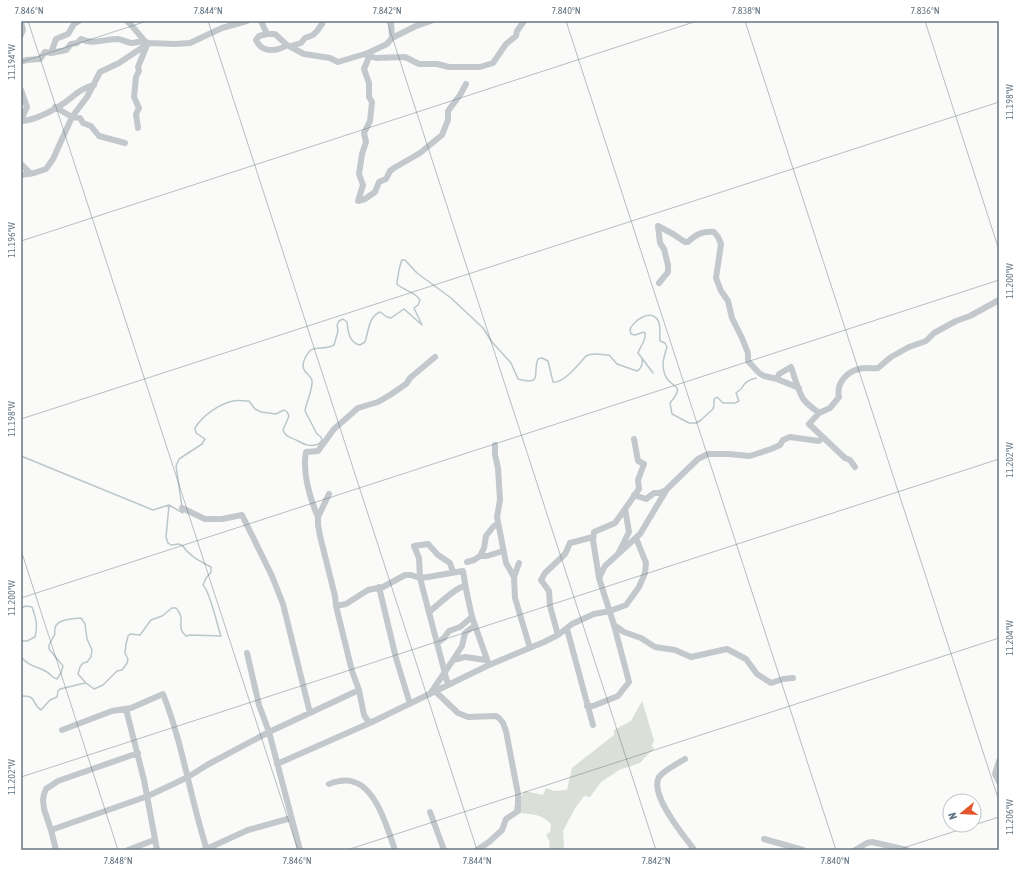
<svg xmlns="http://www.w3.org/2000/svg" width="1020" height="871" font-family="'Asap Condensed',sans-serif">
<rect width="100%" height="100%" fill="#fafaf8"/>
<path fill="#dadfd7" d="M642 701 654 740 652 745 654 750 649 753 640 763 619 770 601 782 590 797 584 796 574 810 563 831 564 850H550L549 847 550 842 546 835 550 832 551 824C541 813 529 814 514 813V807L525 791 543 795 546 788 554 791 567 790 572 768 614 735V730L631 721Z"/>
<g fill="none" stroke-linecap="round" stroke-linejoin="round">
<path stroke="#bbc7cb" stroke-width="1.5" d="M21 456 153 510 169 505
M182 507 176 466 179 459 202 444 205 439 196 433 195 428C202 416 219 404 233 401 238 400 244 401 249 401L255 409 261 412 276 414 284 410 287 412 289 416 283 430C286 438 291 437 298 441 305 445 310 447 319 444L322 440 321 437 317 434 305 411C306 403 313 389 312 381 312 374 298 373 305 358 307 355 308 352 311 350 317 346 325 350 334 345L338 331 337 325 339 321 343 319 347 322C348 331 349 343 360 345L365 342C369 331 368 317 380 312L387 317 391 318 404 309 422 325 414 308 418 305 420 300C416 292 404 291 397 284 397 280 400 263 402 260H405L417 273 451 298 483 328 492 342 511 363 518 379C544 386 532 373 538 359L542 358 548 361 553 382C563 384 579 364 586 356 594 352 601 355 609 355L617 364 637 371C642 368 643 364 642 358L653 373 638 353C640 346 647 340 645 333L644 332 635 335 631 334 630 330C632 322 649 309 657 319 662 325 659 334 660 341L665 343 667 347C664 356 661 366 665 375 671 390 687 382 670 403L672 414 689 423H696L701 420 713 409 714 405V399L717 397 723 403H735L739 401 736 393 741 389C745 382 748 380 756 378
M21 608 26 606 32 607C36 618 38 626 35 637L27 641H21
M21 657C31 668 35 665 47 672 51 674 52 678 57 679L61 673 63 666 49 649V645L55 634C52 619 70 619 81 618L85 624 87 639 92 650 91 657 87 662 83 663 80 667 78 674 86 683 94 689 103 685 117 671 122 670 127 663 128 659 125 653 126 644 128 636 130 634 140 635 151 620 162 616 172 608H176C187 620 175 627 186 636L191 635 221 636C217 625 210 591 203 585L206 578 211 572V567C202 562 189 556 183 546L179 544 171 545 168 543 166 537 169 505 183 513 182 511
M21 696C38 695 31 704 41 710L50 700 57 697 58 691 60 689 85 683"/>
<path stroke="#c3c8cc" stroke-width="6" d="M127 21C134 27 138 34 144 40
M261 21 267 34
M391 21 392 38
M21 22 23 30 21 35
M287 45C276 52 262 53 256 40L259 36 267 34H275L287 45 304 54 330 58 338 62 368 53 387 44 392 38 416 26 431 21
M291 46 301 43 305 38 313 35 317 31 322 24
M51 53 56 39 68 34 74 24 79 21
M368 53 369 57 364 69 369 83V97L372 102 370 121 364 133 366 142 362 154 359 174 363 185 358 201 365 199 375 192 379 182 386 179 390 171 394 168 420 153 442 135 448 120V111L460 95 466 84
M366 55 376 58 405 57 419 64H437L449 67H480L493 63 506 44 516 36 517 31 524 21
M21 62 26 60 40 59 45 52 51 53 66 50 71 44 77 43 81 39C92 45 105 39 118 39 123 40 127 42 131 43 139 43 141 39 149 43
M21 90 27 107 21 120
M55 107 72 117 80 118 83 123 91 126 99 136 125 143
M21 121C36 120 54 110 67 101 76 94 82 88 94 85
M138 128 136 114 139 108 134 97 136 77 139 71 138 67 147 45
M21 164 31 174H29
M21 175 34 173 46 169 53 159 72 117 87 97 100 72 119 63 149 43 174 44 190 43 222 28 247 21
M659 283 668 272V265L664 249 660 243 658 226 673 234 685 242H688C696 234 703 231 714 232L718 237 721 244 716 278 721 291 728 301 732 318 742 338 748 353V361L759 373 764 376 777 379
M799 388 777 379 779 374 791 367C794 375 799 394 804 400 808 405 814 409 819 413L830 408 839 397C836 384 846 372 859 369 865 367 872 369 878 368L891 357 909 347 926 341 934 333 956 321 970 316 999 300
M819 413 809 424 845 458 850 460 855 467
M495 445V455L498 468 500 500 497 517 506 563 514 577
M329 494 318 517V525L320 536 335 596 336 606 352 671 359 690 364 715 368 721 372 722
M634 495 646 499 654 493H660L666 490
M182 508 205 519H222L242 515 272 576 283 604 310 713
M318 517C310 499 302 472 306 452L318 451 334 429 358 408 378 402 390 395 406 384 410 378 435 357
M619 552 629 532 625 509 639 489 638 480 644 464 638 461 634 439
M480 556 484 548 486 536 493 527 498 523
M467 562 474 560 480 556H487L503 551
M519 563 514 577 515 598 530 648
M599 578 605 566 640 534 667 489 698 459 708 454H728L750 456 771 449 780 445 783 440 790 437 819 441 823 437
M379 587 396 658 410 704
M336 606 346 604 368 590 383 587 405 575H411L420 578 428 577 463 571 466 589 472 617 489 665
M429 612C437 606 456 587 465 586
M614 625 624 632 641 638 655 647 675 650 691 657 727 649 746 659 757 674 771 683 783 679 793 678
M567 629 593 725
M558 635 550 606 549 591 541 580 545 573 565 554 570 543 593 537
M437 643 444 638 449 631 460 627 472 617
M247 653 259 705 269 732 300 850
M453 660 462 646 465 633 475 625
M448 685 420 578 419 558 414 546 428 544 438 555 450 563 453 572
M436 692 458 713 468 717 496 716 499 718 503 723 506 731 518 794V811L506 819 502 830 489 842 477 850
M430 694 453 660 465 657 486 660
M587 706H593L618 696 629 682 614 625 599 578 593 540 594 532 615 523 625 509
M126 709 144 780 157 850
M62 730 112 711 131 708 163 694C183 744 190 798 207 850
M685 759C677 764 664 770 659 777 649 794 683 835 693 848L691 850
M999 761 995 774 999 782
M277 764 372 722 489 665 544 642 558 635 572 624 585 618 594 614 610 611 626 605 639 587 645 573 646 563 636 538
M329 784C337 781 346 779 354 782 377 789 388 830 395 850
M430 812 444 850
M51 830 148 796 188 777 207 765 269 732 359 690
M764 839 803 850
M56 850 51 830 44 809 43 800 44 794 46 789 58 781 138 753
M128 850 154 840
M204 850 248 830 291 818
M855 850 867 843 872 842 907 850"/>
</g>
<path fill="none" stroke="#657683" stroke-width="1" stroke-opacity="0.45" d="M28 21 298 850M208 21 477 850M387 21 656 850M566 21 836 850M745 21 999 801M925 21 999 250M21 62 147 21M21 241 697 21M21 419 999 102M21 550 118 850M21 598 999 280M21 777 999 459M974 825 999 817M347 850 999 638M897 850 974 825"/>
<rect width="1020" height="871" fill="none" stroke="#ffffff" stroke-width="44"/>
<g transform="translate(962 813) rotate(252)"><circle r="19" fill="#ffffff" stroke="#c1c8cd"/>
<path d="M0-3L7 15L0 10L-7 15Z" fill="#e4572e"/>
<text y="-6" font-size="11" font-weight="bold" text-anchor="middle" fill="#657683">N</text>
</g>
<rect x="22" y="22" width="976" height="827" fill="none" stroke="#657683" stroke-width="1.5"/>
<g font-size="10" text-anchor="middle" fill="#657683">
<text x="29" y="14">7.846°N</text>
<text x="208" y="14">7.844°N</text>
<text x="387" y="14">7.842°N</text>
<text x="566" y="14">7.840°N</text>
<text x="746" y="14">7.838°N</text>
<text x="925" y="14">7.836°N</text>
<text transform="translate(11 62) rotate(-90)" y="4">11.194°W</text>
<text transform="translate(1009 102) rotate(-90)" y="4">11.198°W</text>
<text transform="translate(11 240) rotate(-90)" y="4">11.196°W</text>
<text transform="translate(1009 281) rotate(-90)" y="4">11.200°W</text>
<text transform="translate(11 419) rotate(-90)" y="4">11.198°W</text>
<text transform="translate(1009 460) rotate(-90)" y="4">11.202°W</text>
<text transform="translate(11 598) rotate(-90)" y="4">11.200°W</text>
<text transform="translate(1009 638) rotate(-90)" y="4">11.204°W</text>
<text transform="translate(11 777) rotate(-90)" y="4">11.202°W</text>
<text transform="translate(1009 817) rotate(-90)" y="4">11.206°W</text>
<text x="118" y="864">7.848°N</text>
<text x="297" y="864">7.846°N</text>
<text x="477" y="864">7.844°N</text>
<text x="656" y="864">7.842°N</text>
<text x="835" y="864">7.840°N</text>
</g>
</svg>
